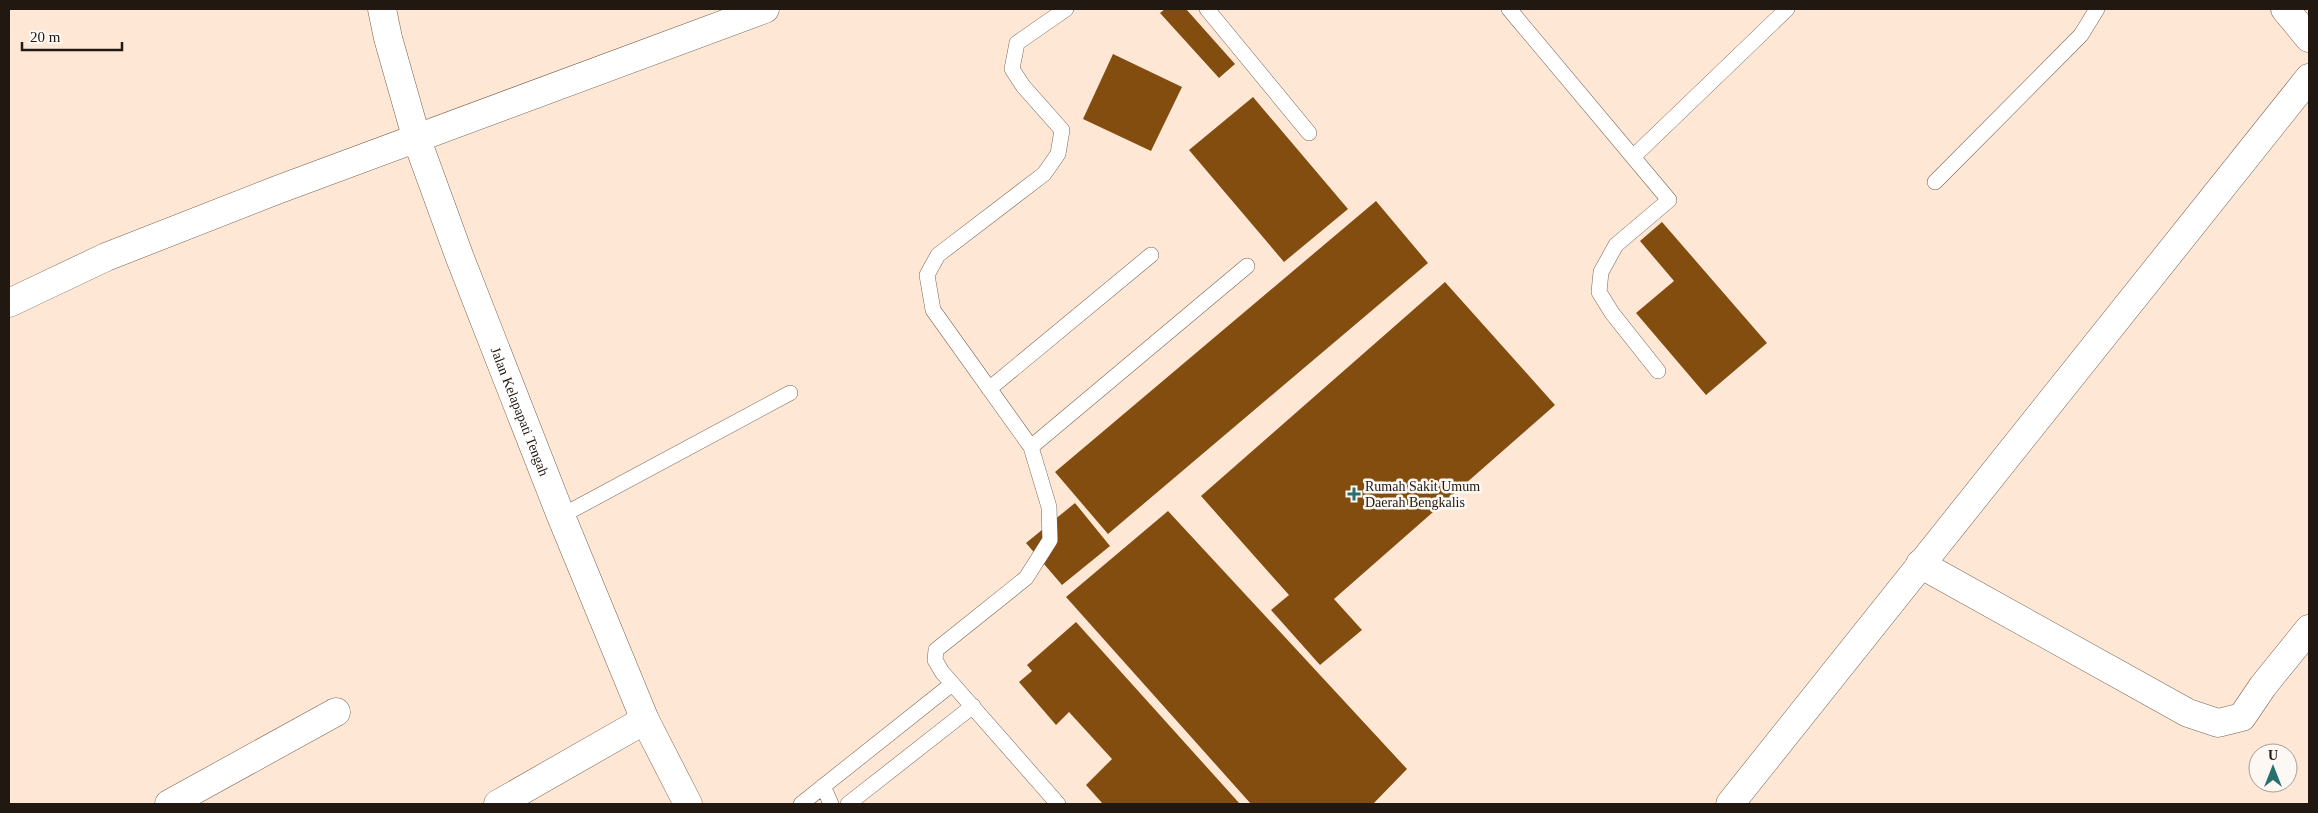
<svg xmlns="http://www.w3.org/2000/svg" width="2318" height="813" font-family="Georgia,serif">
<rect width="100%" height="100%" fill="#fee7d4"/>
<path fill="#834d10" d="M1165 9H1186L1235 64 1219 78 1160 13Z
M1113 54 1182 87 1151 151 1083 119Z
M1253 97 1348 209 1284 262 1189 150Z
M1376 201 1428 263 1108 534 1055 472Z
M1662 222 1767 343 1706 395 1636 313 1674 281 1640 241Z
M1445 282 1555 405 1334 599 1362 630 1320 665 1271 610 1289 595 1201 496Z
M1075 503 1110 546 1062 585 1026 543Z
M1168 511 1407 769 1373 804H1251L1066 597Z
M1076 622 1240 804H1103L1086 785 1112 759 1069 712 1056 725 1019 682 1032 671 1027 665Z"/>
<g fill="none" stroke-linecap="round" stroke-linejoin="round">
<defs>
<path id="lane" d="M1207 9 1309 133
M1509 9 1669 200 1616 245 1601 272 1599 292 1612 313 1658 371
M1633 157 1787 9
M1935 182 2081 35 2097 9
M989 389 1151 255
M1031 447 1247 266
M561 516 790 393
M823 786 831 804
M801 804 952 684
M848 804 973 706
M1058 804 942 672 935 660 936 650 1026 578 1050 540 1049 507 1031 447 933 310 927 275 938 255 1044 174 1058 154 1062 130 1023 86 1012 69 1017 43 1066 9"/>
<g id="street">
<path id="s1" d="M382 9 388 38 417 140 460 258 561 516 645 720 688 804"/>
<path d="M2285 9 2309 38"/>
<path d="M9 303 106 257 277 190 765 9"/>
<path d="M1920 564 2188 713 2218 723 2242 717 2263 686 2309 629"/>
<path d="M169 804 336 712"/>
<path d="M498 804 645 720"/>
<path d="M1730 804 2309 78"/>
</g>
</defs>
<use href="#lane" stroke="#786453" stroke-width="16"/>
<use href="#street" stroke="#786453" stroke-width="29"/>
<use href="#lane" stroke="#fff" stroke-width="15"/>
<use href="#street" stroke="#fff" stroke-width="28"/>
</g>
<path fill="#26706e" stroke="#fdf8f4" stroke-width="2" d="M1351.5 486.5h5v5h5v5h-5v5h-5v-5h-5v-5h5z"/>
<g text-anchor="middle" stroke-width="5" stroke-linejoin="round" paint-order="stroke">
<g font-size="14" fill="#201811" stroke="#fdf8f4">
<text dy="5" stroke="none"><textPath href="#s1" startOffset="426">Jalan Kelapapati Tengah</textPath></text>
</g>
<g font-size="14" fill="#201811" stroke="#fdf8f4" text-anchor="start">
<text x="1365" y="491">Rumah Sakit Umum<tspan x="1365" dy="16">Daerah Bengkalis</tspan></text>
</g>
</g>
<rect width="2318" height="813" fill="none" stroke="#201811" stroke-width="20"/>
<g transform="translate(2273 768)"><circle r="24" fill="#fdf8f4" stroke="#a59e99"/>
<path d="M0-4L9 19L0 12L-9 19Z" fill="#26706e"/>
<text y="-8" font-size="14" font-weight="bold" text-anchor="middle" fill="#201811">U</text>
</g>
<path d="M22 42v8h100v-8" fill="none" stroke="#201811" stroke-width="2.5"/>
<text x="30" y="42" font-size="15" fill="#201811" stroke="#fdf8f4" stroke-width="4" paint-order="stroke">20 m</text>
</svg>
